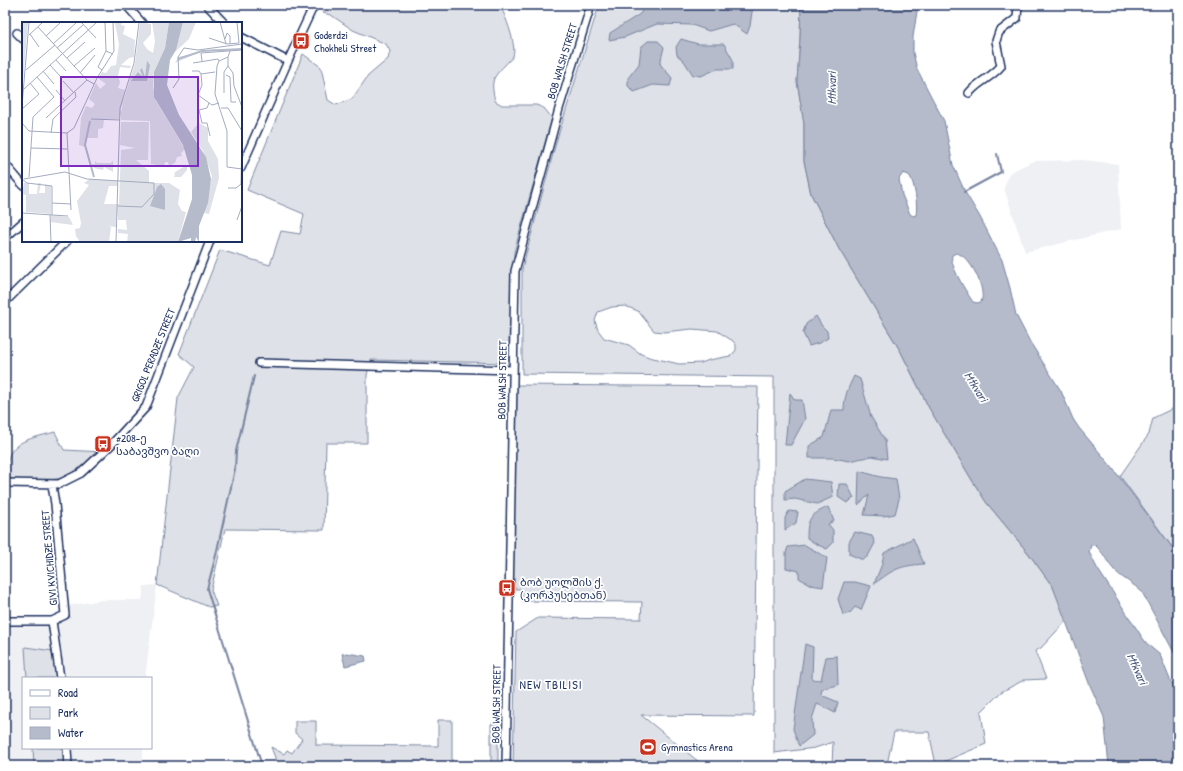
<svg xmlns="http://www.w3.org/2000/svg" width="1183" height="771" font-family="'Patrick Hand','Noto Sans Georgian',sans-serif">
<rect width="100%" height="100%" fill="#fff"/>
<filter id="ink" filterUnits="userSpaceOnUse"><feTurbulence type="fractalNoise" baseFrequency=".025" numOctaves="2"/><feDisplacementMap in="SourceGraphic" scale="8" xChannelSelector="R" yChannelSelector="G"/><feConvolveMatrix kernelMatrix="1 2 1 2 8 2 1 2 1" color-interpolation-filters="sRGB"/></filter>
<g filter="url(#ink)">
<path fill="#eff0f4" d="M1083 160 1118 164 1121 229 1025 252 1004 188 1009 173 1033 161Z
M5 558 6 561 11 615H5Z
M157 585 145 678H23V748H143V766H5V622L54 623 67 606 102 600H142L144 586Z"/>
<path fill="#dee1e7" stroke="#7c88a2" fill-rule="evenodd" d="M329 5H500C505 15 517 45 513 56 512 59 507 62 505 65 491 79 491 82 495 101L502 105H536L544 108 552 118 514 252 508 363 371 360 367 375V443H326L324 530 225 529 211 590 217 606 209 607 157 585 178 398 194 367 179 354 220 250 270 265 281 231 300 234 304 214 247 190 303 54 321 67 328 100 336 105 352 99 368 76 388 59 390 51 386 44 353 30 331 15 323 13Z
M599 5H801L800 39 797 81 804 124V161L811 194 839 249 901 352 929 408 972 480 986 502 1029 554 1053 587 1067 620 1041 648 1035 651 1046 679 1024 680 1001 692 981 712 986 744 936 765 929 732H894L887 764 832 766 833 742 815 748 774 753V377L522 374V269L557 139ZM625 306 638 311 654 331 664 332 692 329 717 331 733 341 736 345V350L733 354 730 356 709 360 701 363 679 364 649 357 641 354 629 345 604 338 598 330 595 321 598 312 612 307Z
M516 385 758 387 754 716 641 715 704 766H513L516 632 538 618 641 619 642 602 522 601V589H513Z
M1178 406V555L1120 476 1149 434 1153 418Z
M55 432 64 450 103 452C94 459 85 468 75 473 54 484 30 479 7 479 3 441 26 440 55 432Z
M25 647 53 651 56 678H27Z
M438 720H452V766H278L271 747 284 754 287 750 292 753 302 739 295 733V721H316V745L438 746Z
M491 724H498V766H491Z
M33 748H63L65 766H34Z"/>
<path fill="#b5bbca" stroke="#77839f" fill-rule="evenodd" d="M645 5H708L713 7 714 5H753L750 26 747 34 733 24 709 31 692 25 657 24 625 37 609 40 610 33 640 14Z
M801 5H918L913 37V53L917 69 944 121 953 165 965 192 980 217 1002 260 1010 288 1016 315 1030 342 1061 391 1073 419 1079 428 1111 466 1178 555V660L1142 592C1134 584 1123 579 1115 571 1108 564 1105 555 1098 548L1095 545H1091L1089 552 1097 568 1142 637 1147 644 1160 655 1171 682 1178 690V766H1109L1104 717 1089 683 1053 587 1029 554 986 502 972 480 929 408 901 352 839 249 811 194 804 161V124L797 81 800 39ZM903 173 909 175C915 183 918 206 916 215L913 216 910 214 902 195 899 179ZM956 253C970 255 987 290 981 302L977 303 973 302C967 293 949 265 952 255Z
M681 39 698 44H724L733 60V69H717L701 76 693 75 684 61 677 55 676 47Z
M648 41H658L664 47 660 64 672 78 670 86 653 85 634 92 628 86V78L639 64 641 47Z
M816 316 822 326 827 331 828 338 819 343 809 346 803 333 806 324Z
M854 376 860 379 871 417 885 440 887 459 872 456 849 461 833 458H809V446L824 437 831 410H844C844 397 848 388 854 376Z
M790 393 795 400H802L805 419 791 445H785Z
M859 471 881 477 896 479 899 499 895 514 884 516 864 515 869 495 858 505Z
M805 479 831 482 833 497 817 504 795 499 785 500V491Z
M839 484H847L854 498 847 503 838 497Z
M828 507 834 521 828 524 833 530V543L827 549 816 544 807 538C807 517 811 515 828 507Z
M789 511 798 512 796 523 785 530V518Z
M855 532 872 536 875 543 868 556 863 560 849 554V542Z
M913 538 924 564C899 566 894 569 874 584L882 564 884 553Z
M805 545 827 558 823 587 811 585 799 578V571L786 568V553L788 547Z
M844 582H855L871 586 861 610 855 607 850 613 843 615 838 599Z
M805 644 813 647 812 679 821 680 826 657 837 656 838 685 822 689 821 695 838 702 835 713 824 707 817 704 812 719 813 735 799 746 793 729Z
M347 653 365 656 366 661 345 666 342 654Z"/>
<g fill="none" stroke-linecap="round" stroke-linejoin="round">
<path stroke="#77839f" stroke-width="2" d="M964 192 1001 172 997 154
M254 376 236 451 235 469 216 555 207 589 262 766"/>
<defs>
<path id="minor" d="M126 5 142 23
M207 5 224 23
M17 33 23 39
M241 37 288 61
M969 93C979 81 991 78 1001 66L996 41 999 32 1017 18 1018 5
M5 164 23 185
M241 168 288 61 314 5
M5 238 23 222
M5 302 67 241
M259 363 513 370
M5 483 59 484 81 473 112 444 146 407 210 241
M5 621H52L65 615 55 504 52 485
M52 621 60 678
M67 748 68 766
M506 766 515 271 559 109 591 5"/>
</defs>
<use href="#minor" stroke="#1b2f5e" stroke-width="10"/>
<use href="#minor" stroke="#fff" stroke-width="7"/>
</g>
</g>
<defs>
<symbol id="bus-square" viewBox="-11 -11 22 22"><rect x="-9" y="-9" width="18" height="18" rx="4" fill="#c8321e" stroke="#fff"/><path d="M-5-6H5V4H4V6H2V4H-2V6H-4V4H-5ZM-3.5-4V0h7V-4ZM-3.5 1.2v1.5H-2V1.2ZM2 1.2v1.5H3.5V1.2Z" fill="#fff"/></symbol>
<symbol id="stadium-square" viewBox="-11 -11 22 22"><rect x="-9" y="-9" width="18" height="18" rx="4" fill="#c8321e" stroke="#fff"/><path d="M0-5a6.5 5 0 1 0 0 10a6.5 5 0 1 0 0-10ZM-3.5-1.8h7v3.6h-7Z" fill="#fff"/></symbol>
</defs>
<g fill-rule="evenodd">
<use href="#bus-square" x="291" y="31" width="20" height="20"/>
<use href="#bus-square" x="93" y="434" width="20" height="20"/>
<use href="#bus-square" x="497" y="578" width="20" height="20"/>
<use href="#stadium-square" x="638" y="737" width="20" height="20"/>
</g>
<g text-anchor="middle" stroke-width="3.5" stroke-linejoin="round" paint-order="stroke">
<g font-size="11" fill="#1b2f5e" stroke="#fff" text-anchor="start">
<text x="314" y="39">Goderdzi<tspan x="314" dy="13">Chokheli Street</tspan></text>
<text x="116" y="442">#208-ე<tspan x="116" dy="13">საბავშვო ბაღი</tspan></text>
<text x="520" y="586">ბობ უოლშის ქ.<tspan x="520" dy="13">(კორპუსებთან)</tspan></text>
<text x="661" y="751">Gymnastics Arena</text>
</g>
<g font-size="11" fill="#1b2f5e" stroke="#fff">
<text transform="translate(562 61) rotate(-73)" y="4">BOB WALSH STREET</text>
<text transform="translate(153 355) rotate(-68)" y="4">GRIGOL PERADZE STREET</text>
<text transform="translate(502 380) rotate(-89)" y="4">BOB WALSH STREET</text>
<text transform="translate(49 558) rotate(-95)" y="4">GIVI KVICHIDZE STREET</text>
<text transform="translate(496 704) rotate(-89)" y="4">BOB WALSH STREET</text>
</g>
<g font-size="12" font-style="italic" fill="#49597e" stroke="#fff">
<text transform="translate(832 88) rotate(-90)" y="4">Mtkvari</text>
<text transform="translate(976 387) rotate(58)" y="4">Mtkvari</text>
<text transform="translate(1137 669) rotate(65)" y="4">Mtkvari</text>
</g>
<g font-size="12" letter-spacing="1" fill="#1b2f5e" stroke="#fff">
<text x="551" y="689">NEW TBILISI</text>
</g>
</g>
<g transform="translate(22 22)">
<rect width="220" height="220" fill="#fff"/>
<path d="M1 0H6L0 70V18ZM100 0 99 3 103 4 101 12 113 18 112 35 107 36 99 43 109 44 108 46 98 45 96 54 98 60 96 66 103 68 98 97H82L81 106 76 107V116H65L63 125 57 123 59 96 64 84 70 86 73 82 67 77 74 61 78 67 84 62 76 56 80 50 84 51 89 44 94 43 97 22 93 1ZM118 0 129 2V12L121 21 125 27 131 31 133 19 130 0H147L143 26 132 50 131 64 134 79 163 127 159 131 160 134 155 135 153 141 147 144 146 140H143L142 144 129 142 128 99 99 98V86L113 41ZM161 0H174L167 17 153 30ZM193 27 198 28 178 30 153 41 156 35ZM99 100H127L126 138H114L127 149V161H147L158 168 156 182 160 189 164 190 156 220H105L106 212 96 211V207L105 208 104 198H96L95 185 94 205 85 204 89 205 87 220H58L54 214 53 207 58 206 59 201 55 179 67 163 62 161 68 157 96 159V164H87L82 182H97L99 128 113 126 98 123ZM135 165 142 166V187L130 179ZM177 101 186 106V119L196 137 197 156 187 192 182 191 190 154 181 129 169 110ZM73 139 75 141H89L91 139V150L82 145 81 148 72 146 70 142H73ZM165 143V148L159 155H152L153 150ZM2 161H7V172H15L16 161H19L17 171H23V162L29 164V192L4 190V173L0 172ZM29 193 47 195 51 203 28 200Z" fill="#dee1e7" fill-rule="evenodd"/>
<path d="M147 0H161L154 28 148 38 145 63 157 93 184 135 189 157 186 181 177 204V220L174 215 173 220H169V216L156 220 170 177V153L161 123 132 75V50L143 26ZM125 39 128 43 125 59H109L116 50 121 55 118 48 120 46 123 55ZM139 162 143 167V188L128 184 135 165Z" fill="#b5bbca"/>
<path fill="none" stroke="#b5bbca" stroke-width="2" d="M156 37 180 29 220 27M68 99 63 123 72 155"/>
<path fill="none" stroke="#a4acbf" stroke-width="1" d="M59 0 74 16M83 0 84 29 91 32M198 0 204 22M215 0 217 21M16 5 65 58 72 62M8 12 17 25M7 13 21 0M24 14 39 0M187 16 205 22 217 21M203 17 205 11 208 14V22M31 22 55 0M35 26 61 3M208 29 206 35 197 39 195 44 193 72 205 109V145L220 147M206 35V44L211 51 212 64 220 85M45 36 63 20M34 38 44 49M180 39 179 31 220 28M171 41 196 37 197 39M28 43 38 54M52 44 73 26M4 48 33 23M80 48 76 45 84 29M21 49 32 62M170 49H177L179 52 180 63 176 73 190 83 197 81M58 51 73 33M179 52 193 50M204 53 208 55 209 80H214M41 59 52 71M151 66 157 57 156 35 162 26 176 28 220 22M2 67 75 0M34 68 43 79M202 71V50L206 44M187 81 185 86 177 88 180 101H185L188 114M0 84 7 0M199 86H206L220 109 219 162 214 166H206M0 87 17 72 8 61M24 96 65 58M69 97 98 98M0 101 7 109 45 111 52 106 75 56 92 29 91 0M29 111 31 97 54 75 53 70M45 111 49 188M9 126 45 127M7 155 11 95 32 75 15 55M0 157 5 161 30 164V193M2 157 43 150 65 157 132 161V172L120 185 96 184M30 181 49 182M0 191 46 194M28 193 29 220M215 198 220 184M94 220 98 86 112 41 117 0"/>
<path fill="#7b2cbf" fill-opacity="0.15" stroke="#7b2cbf" stroke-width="2" d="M39 55H176V144H39Z"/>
<rect width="220" height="220" fill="none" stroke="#1b2f5e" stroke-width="2"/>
</g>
<rect width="1183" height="771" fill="none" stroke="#fff" stroke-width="20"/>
<rect x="10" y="10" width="1163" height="751" fill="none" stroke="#1b2f5e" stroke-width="1.5" filter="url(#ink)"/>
<rect x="22" y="677" width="130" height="72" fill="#ffffff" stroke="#a4acbf"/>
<rect x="30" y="690" width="20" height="6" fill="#ffffff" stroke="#a4acbf"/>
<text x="58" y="697" font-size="12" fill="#1b2f5e">Road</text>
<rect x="30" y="707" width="20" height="12" fill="#dee1e7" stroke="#a4acbf"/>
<text x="58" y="717" font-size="12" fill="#1b2f5e">Park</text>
<rect x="30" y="727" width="20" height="12" fill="#b5bbca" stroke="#a4acbf"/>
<text x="58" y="737" font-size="12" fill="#1b2f5e">Water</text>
</svg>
